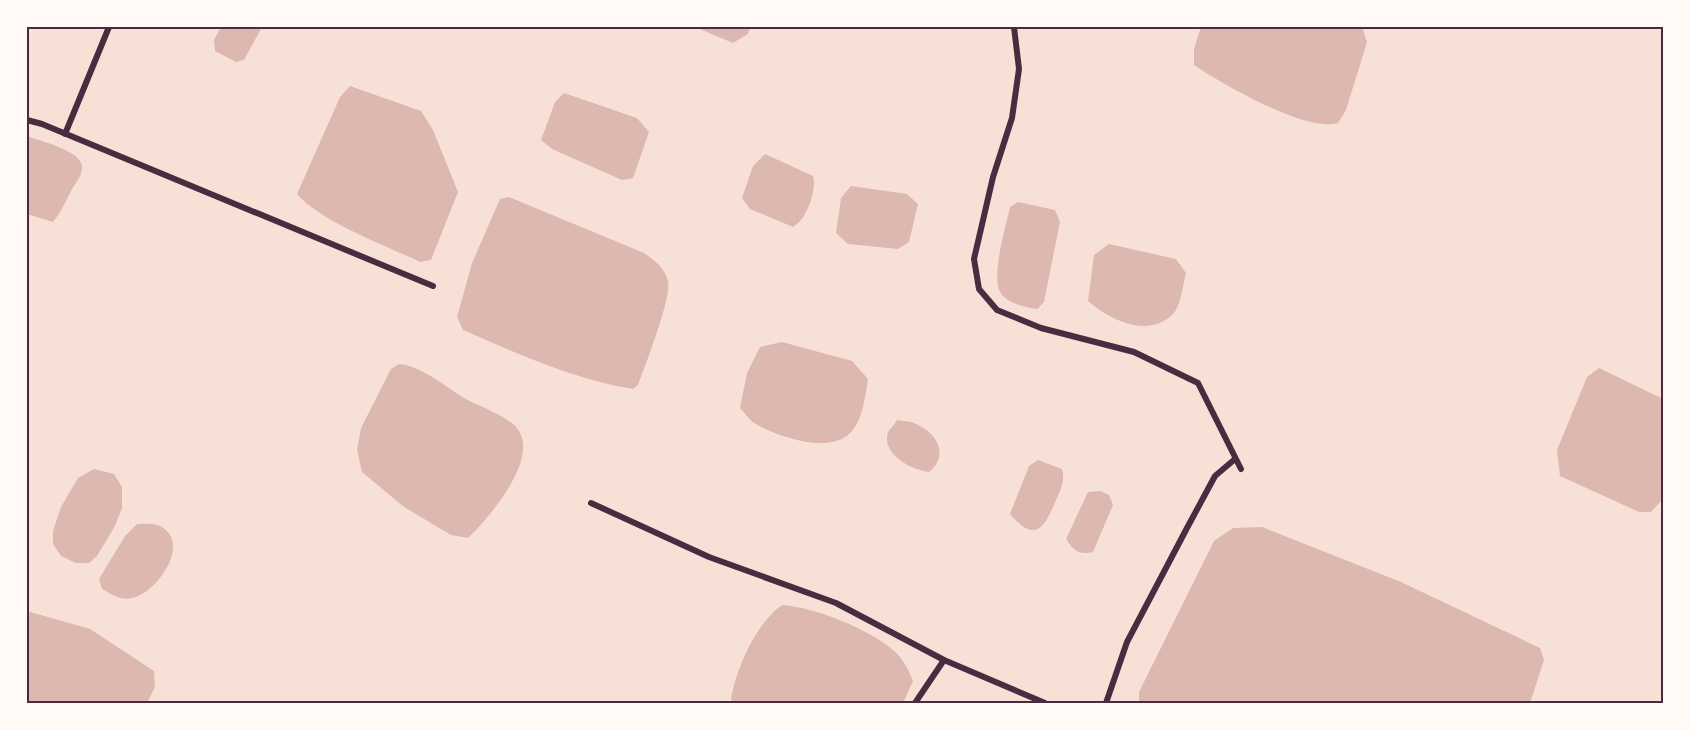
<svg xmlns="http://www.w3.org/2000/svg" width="1690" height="730" font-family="Arial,sans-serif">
<rect width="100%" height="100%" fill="#f7e1d7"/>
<path fill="#dcb8b0" d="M221 27H262L244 60 236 62 215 51 214 40Z
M695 27H750L748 34 733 43Z
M1201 27H1362L1367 42 1346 110 1338 123C1307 133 1222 84 1194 65V49Z
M350 86 421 111 433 130 458 192 431 260 420 262C385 245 321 222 297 194L340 97Z
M564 93 637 118 649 132 633 178 622 180 552 149 541 140 555 102Z
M27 136C39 141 84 151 82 168 82 175 76 183 72 189 66 201 61 212 53 222L27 214Z
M765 154 813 176C817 190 807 219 793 227L750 209 742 198 753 166Z
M851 186 907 194 918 204 909 242 898 249 848 244 836 233 841 198Z
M509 197 644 253C655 261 664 267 668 281 672 297 645 366 638 385L633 389C573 379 518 354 463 330L457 317 472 263 500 199Z
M1018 202 1055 210 1060 222 1044 302 1037 309C1025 307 1010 304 1002 295 989 281 1006 226 1010 207Z
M1109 244 1176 259 1186 273C1183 284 1181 306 1173 314 1148 339 1110 320 1088 301L1094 255Z
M782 342 852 361 868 379C865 396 863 423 848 435 826 453 778 437 756 424 750 421 745 413 740 408L747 373 760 347Z
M399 364C421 366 445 386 464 398 480 407 500 413 513 424 546 452 490 517 468 538L451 535 404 507 362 472 357 450 361 428 391 369Z
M1599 368 1663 399V499L1651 512H1639L1560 476 1557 450 1587 377Z
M897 420C903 421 911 421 916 424 938 433 949 456 929 472 912 470 881 455 888 432 890 429 895 424 897 420Z
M1038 460 1062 469C1066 482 1059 492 1054 505 1042 533 1032 540 1010 514L1029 466Z
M94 469 114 474 122 487V508L115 526 97 556 89 563H76L61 556 53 544V531L61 507 78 478Z
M1100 491 1109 495 1113 505 1093 552C1078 555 1074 551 1066 539L1088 492Z
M137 524C143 524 154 523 160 526 193 543 156 594 132 598 121 601 111 594 102 589L99 579 125 536Z
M1262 527 1401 582 1540 648 1544 660 1530 703H1139V692L1214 541 1233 528Z
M782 605C814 607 869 629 893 650 902 657 909 670 913 681L903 703H733L731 699C736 669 756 623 782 605Z
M27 611 90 629 154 671 155 687 147 703H27Z"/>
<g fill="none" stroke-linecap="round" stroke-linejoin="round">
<path stroke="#4a2c40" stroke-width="6" d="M1014 27 1019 69 1012 118 993 177 974 259 979 289 997 310 1041 328 1134 352 1198 383 1241 469
M27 120 42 124 433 286
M65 134 109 27
M591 503 709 557 836 603 944 660
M915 703 944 660 1045 703
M1106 703 1127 642 1187 528 1215 476 1235 459"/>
</g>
<rect width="1690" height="730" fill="none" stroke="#fffaf5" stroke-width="57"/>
<rect x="28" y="28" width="1634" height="674" fill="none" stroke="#4a2c40" stroke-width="2"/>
</svg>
